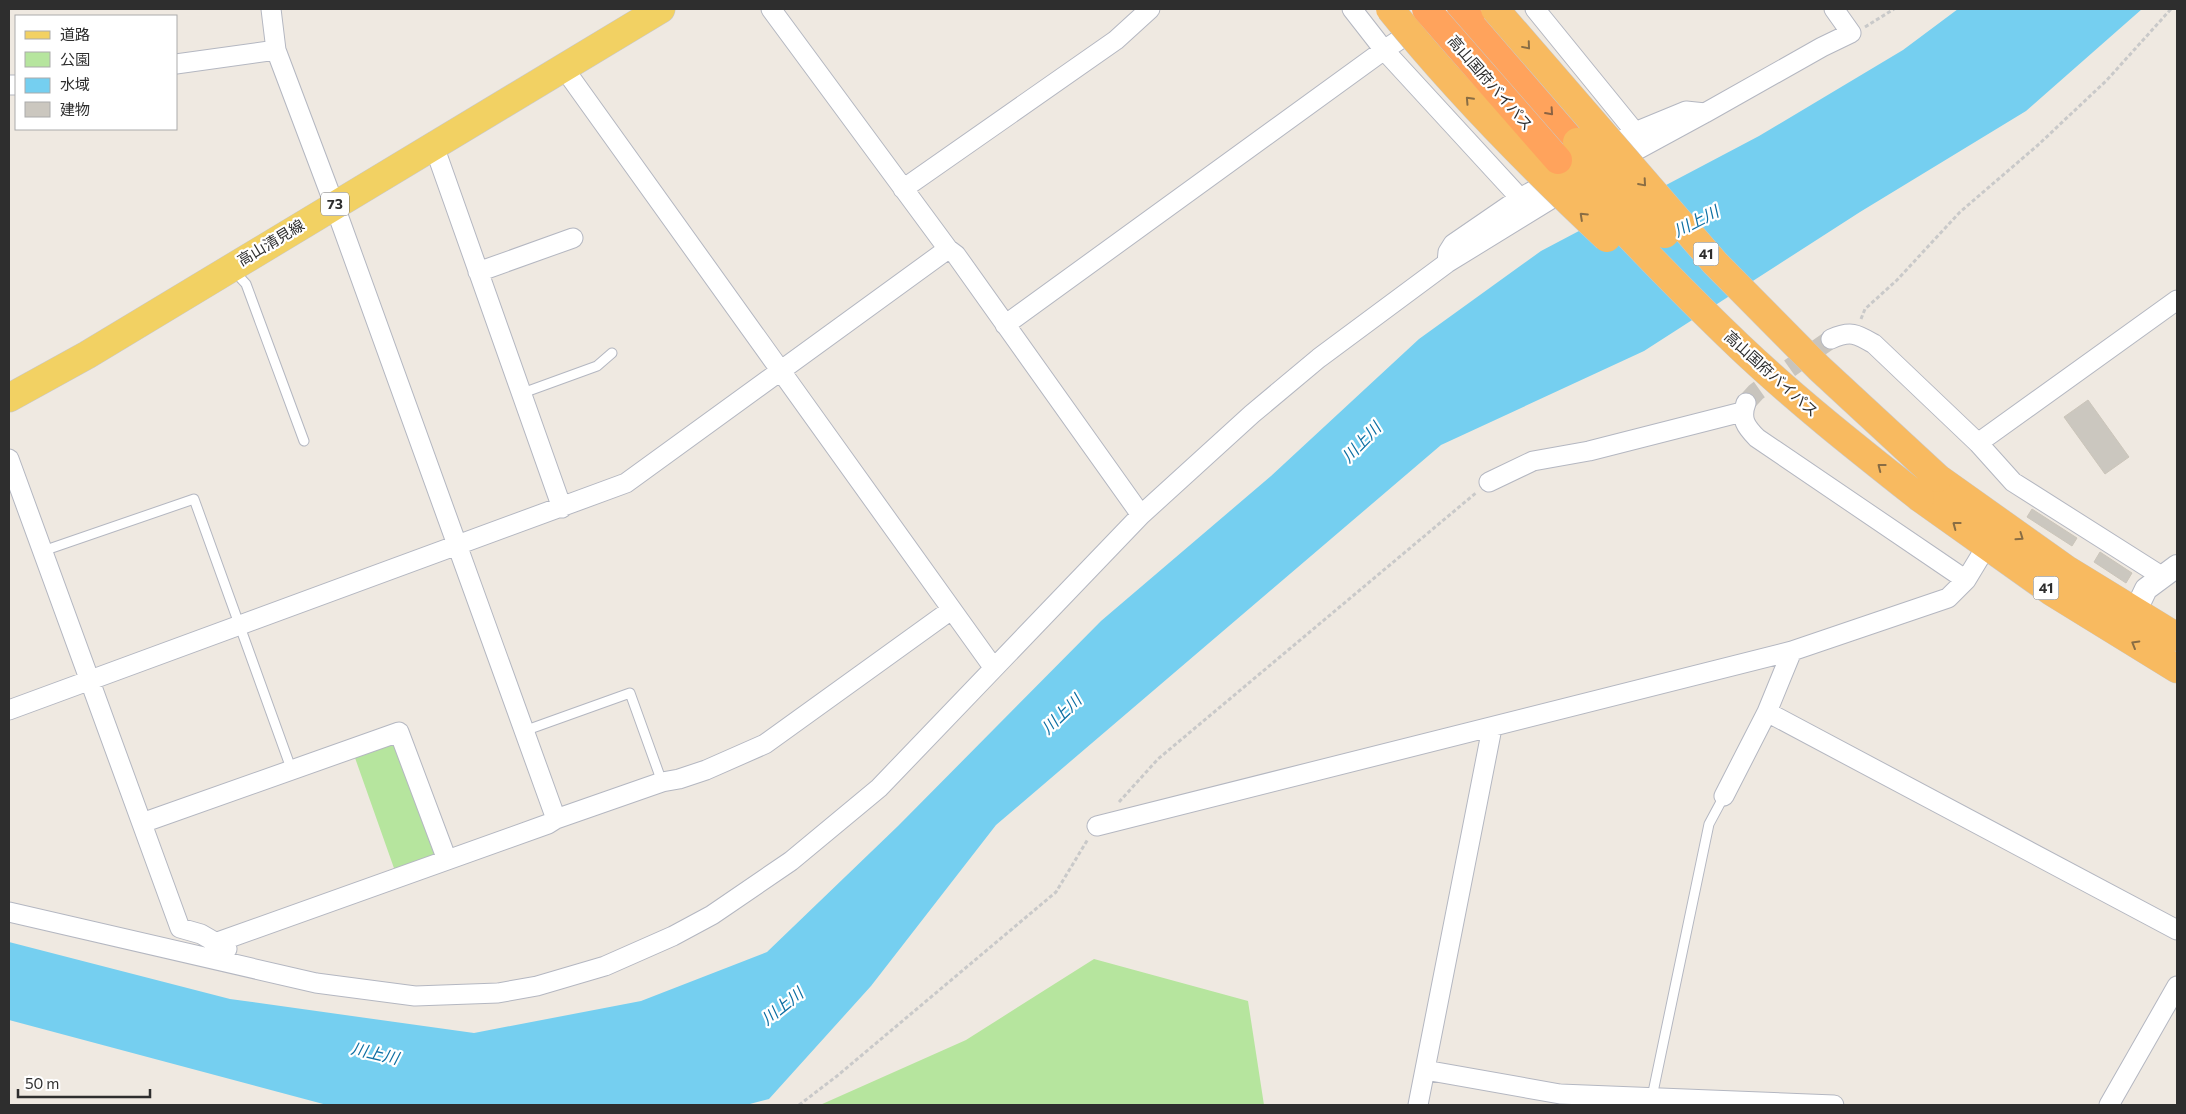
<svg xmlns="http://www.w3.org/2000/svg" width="2186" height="1114" font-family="Commissioner,'Noto Sans JP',sans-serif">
<rect width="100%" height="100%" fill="#efe9e1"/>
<path fill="#b6e59e" d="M388 743 401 748 436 848 433 857 395 871 354 755Z
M1094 959 1248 1001 1264 1105H820L966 1040Z"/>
<path fill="#75cff0" d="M1958 9H2142L2026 111 1860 212 1644 351 1441 445 996 825 871 986 769 1099 746 1105H327L9 1020V942L230 999 474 1033 641 1001 767 952 898 826 1101 621 1271 476 1419 339 1541 251 1759 136 1903 50Z"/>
<path fill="#cbc7bf" stroke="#cbc5ba" d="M2088 400 2129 457 2105 474 2064 417Z
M2032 509 2077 538 2072 546 2027 517Z
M2100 552 2132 573 2126 583 2094 562Z"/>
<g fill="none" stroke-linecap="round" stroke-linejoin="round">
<path stroke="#c8c4bd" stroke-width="19" stroke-dasharray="19 9" stroke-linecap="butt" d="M1746 403 1756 392 1831 339"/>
<defs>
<path id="service" d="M234 271 246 284 304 441
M520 394 597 366 612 353
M43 551 194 499 292 771
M524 731 630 693 662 782
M1652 1097 1709 824 1724 796"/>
<path id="minor" d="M271 9 276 50 334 204 556 819
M771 9 948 249 956 255 1141 515
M1352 9 1384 50 1520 198 1558 177
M1535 9 1635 132 1603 151
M176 64 276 50
M563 67 993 667
M9 85H16
M1635 132 1686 111 1705 113 1822 47 1851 33 1834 9
M434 146 562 508
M1613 163 1705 113
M903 189 1116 40 1150 9
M1447 263 1448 252 1453 244 1520 198
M478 272 573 238
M1005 325 1384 50 1446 9
M1831 339C1851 330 1857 334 1874 344L1978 443 2013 482 2163 577
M1746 403C1740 419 1746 427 1757 438L1966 580
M1978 443 2177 300
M9 459 180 928 201 934 227 949
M1489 482 1533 461 1589 451 1742 412
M9 710 626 483 948 249
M1767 712 2177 930
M1724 796 1767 712 1792 651
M142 823 399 732 447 860
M1097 826 1792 651 1948 598 1966 580 1986 547
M9 912 316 983 415 996 498 993 537 986 605 966 673 936 712 915 791 861 879 788 1141 515 1252 414 1319 358 1447 263 1569 188
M215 943 548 824 556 819 662 782 679 779 706 770 765 744 951 610
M1425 1070 1560 1094 1834 1105
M1418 1105 1492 728
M2109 1105 2177 986"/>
<path id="tertiary" d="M2135 612 2146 589 2177 566"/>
<path id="primary" d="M9 398 87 355 661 9"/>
<path id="trunk" d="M1938 478 2066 569 2177 637
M1920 498 2052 592 2177 669"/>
<path id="motorway" d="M1461 9 1577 142"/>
</defs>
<use href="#service" stroke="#b4b7c1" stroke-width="11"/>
<use href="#minor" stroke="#b4b7c1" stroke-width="21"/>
<use href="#tertiary" stroke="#b4b7c1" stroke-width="24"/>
<use href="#primary" stroke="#c9c9c9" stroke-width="29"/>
<use href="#trunk" stroke="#c9c9c9" stroke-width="29"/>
<use href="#motorway" stroke="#c9c9c9" stroke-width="29"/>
<path stroke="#c9c9c9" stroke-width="3" stroke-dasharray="4 2.5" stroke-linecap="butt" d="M1865 27 1894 9
M1861 319 1865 309 1897 280 1960 212 2038 145 2107 80 2171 9
M1119 802 1158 759 1477 492
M799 1105 837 1076 1056 892 1088 839"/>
<use href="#service" stroke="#fff" stroke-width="9"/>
<use href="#minor" stroke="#fff" stroke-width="19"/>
<use href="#tertiary" stroke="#fff" stroke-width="22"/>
<use href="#primary" stroke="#f2d163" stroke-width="28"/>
<use href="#trunk" stroke="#f8ba60" stroke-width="28"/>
<use href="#motorway" stroke="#ffa35c" stroke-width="28"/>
<defs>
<path id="trunk-bridge" d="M1390 9C1456 91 1530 166 1607 238
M1495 9 1715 263 1819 368 1938 478
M1577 142 1665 234
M1558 160C1617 224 1677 287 1740 347 1797 401 1858 449 1920 498"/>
<path id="motorway-bridge" d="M1426 9 1558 160"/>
</defs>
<use href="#trunk-bridge" stroke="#c9c9c9" stroke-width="29" stroke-linecap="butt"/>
<use href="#motorway-bridge" stroke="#c9c9c9" stroke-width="29" stroke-linecap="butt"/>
<use href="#trunk-bridge" stroke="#f8ba60" stroke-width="28"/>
<use href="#motorway-bridge" stroke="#ffa35c" stroke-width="28"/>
</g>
<defs><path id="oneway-chevron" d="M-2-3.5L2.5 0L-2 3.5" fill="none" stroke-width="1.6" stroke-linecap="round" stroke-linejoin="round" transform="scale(1.25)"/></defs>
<g stroke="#896d44">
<use href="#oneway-chevron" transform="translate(1527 46) rotate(50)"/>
<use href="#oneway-chevron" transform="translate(1469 100) rotate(-133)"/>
<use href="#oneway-chevron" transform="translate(1643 183) rotate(49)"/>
<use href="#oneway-chevron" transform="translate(1583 216) rotate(-137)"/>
<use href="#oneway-chevron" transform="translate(1881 467) rotate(-142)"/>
<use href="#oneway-chevron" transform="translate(1956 525) rotate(-143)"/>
<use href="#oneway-chevron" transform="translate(2020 537) rotate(35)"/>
<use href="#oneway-chevron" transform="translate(2135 644) rotate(-150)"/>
</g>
<use stroke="#8c6343" href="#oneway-chevron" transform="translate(1550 112) rotate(48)"/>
<g text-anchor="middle" stroke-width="4.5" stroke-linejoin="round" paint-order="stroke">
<g fill="#fff" stroke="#6d6d6d" stroke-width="1">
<rect x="321" y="192.5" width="28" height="23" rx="4"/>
<rect x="1693.5" y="242.5" width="25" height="23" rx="4"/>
<rect x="2033.5" y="576.5" width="25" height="23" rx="4"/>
</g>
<g font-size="14" font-weight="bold" fill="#2e2e2e">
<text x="335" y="209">73</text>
<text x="1706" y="259">41</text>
<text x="2046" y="593">41</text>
</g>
<g font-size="15" fill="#2e2e2e" stroke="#fff">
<text transform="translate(1490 83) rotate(49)" y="5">高山国府バイパス</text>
<text transform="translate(271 243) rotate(-31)" y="5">高山清見線</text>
<text transform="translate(1771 374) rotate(42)" y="5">高山国府バイパス</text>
</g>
<g font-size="16" font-style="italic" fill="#0d6fa3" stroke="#fff">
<text transform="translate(1696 221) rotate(-27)" y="6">川上川</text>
<text transform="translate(1361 442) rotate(-46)" y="6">川上川</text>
<text transform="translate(1061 714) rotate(-44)" y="6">川上川</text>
<text transform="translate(782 1006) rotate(-39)" y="6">川上川</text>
<text transform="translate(375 1053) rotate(13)" y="6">川上川</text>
</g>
</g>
<rect width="2186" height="1114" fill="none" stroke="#2e2e2e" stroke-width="20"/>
<rect x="15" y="15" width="162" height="115" fill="#ffffff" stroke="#ababab"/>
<rect x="25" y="31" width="25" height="8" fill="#f2d163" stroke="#ababab"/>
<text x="60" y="40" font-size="15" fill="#2e2e2e">道路</text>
<rect x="25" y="52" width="25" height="15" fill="#b6e59e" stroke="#ababab"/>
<text x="60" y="65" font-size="15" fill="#2e2e2e">公園</text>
<rect x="25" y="78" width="25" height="15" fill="#75cff0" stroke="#ababab"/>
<text x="60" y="90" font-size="15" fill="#2e2e2e">水域</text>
<rect x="25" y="102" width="25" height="15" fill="#cbc7bf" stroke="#ababab"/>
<text x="60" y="115" font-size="15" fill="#2e2e2e">建物</text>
<path d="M18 1089v8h132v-8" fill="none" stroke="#2e2e2e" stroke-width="2.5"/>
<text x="25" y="1089" font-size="15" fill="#2e2e2e" stroke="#ffffff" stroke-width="4" paint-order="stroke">50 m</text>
</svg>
